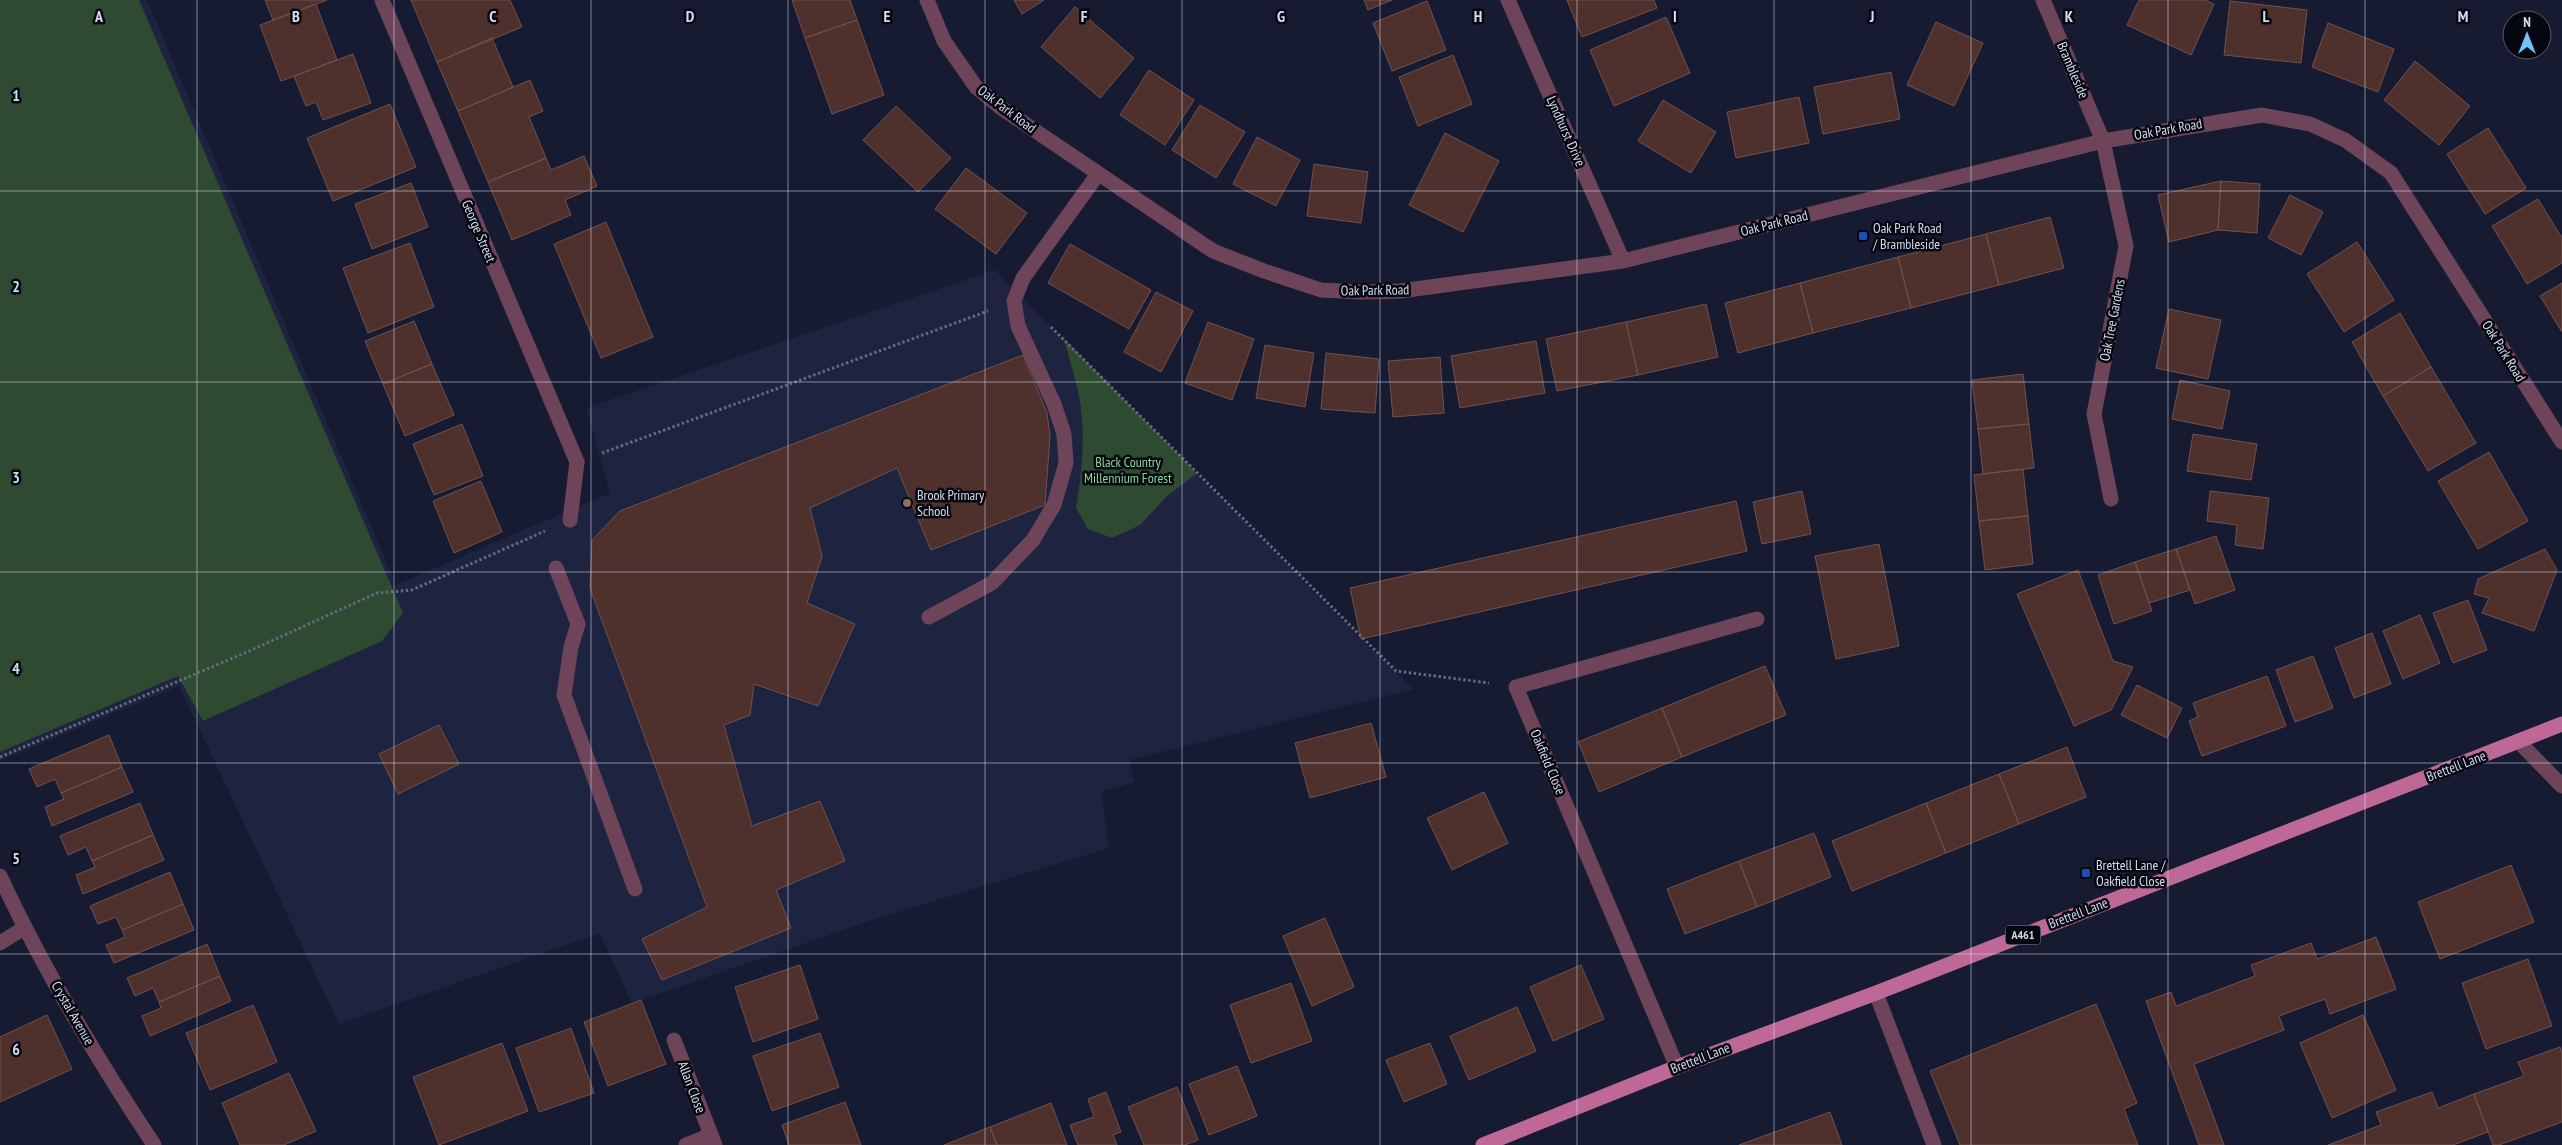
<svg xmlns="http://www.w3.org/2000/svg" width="2562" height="1145" font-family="'PT Sans Narrow',sans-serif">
<rect width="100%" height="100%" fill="#161b32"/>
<path fill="#1e2440" d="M0 0H147L396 585 610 493 586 408 995 270 1361 639 1414 689 1129 760 1134 782 1101 792 1109 848 878 918 641 1000 631 1002 600 933 339 1024 179 686 0 761Z"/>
<path fill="#2e4b32" d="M0 0H139L403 613 382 641 203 721 178 676 0 752Z
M1064 339 1197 473 1166 497 1140 525 1112 538 1088 529 1076 508C1082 473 1086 432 1079 396 1075 377 1069 358 1064 339Z"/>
<path fill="#4e302c" stroke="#72514d" d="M265 0H327L273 20Z
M411 0H510L522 27 437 62Z
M792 0H850L857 20 805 38Z
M1014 0H1044L1022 14Z
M1364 0H1392L1368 10Z
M1567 0H1654L1657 8 1582 37Z
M2139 0H2205L2214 4 2191 55 2127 25Z
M1427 1 1446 50 1392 71 1373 23Z
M2230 1 2307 10 2301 63 2224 55Z
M316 4 337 60 281 81 260 25Z
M1075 7 1134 58 1100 98 1041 47Z
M1666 17 1690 73 1614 106 1590 50Z
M857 20 884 95 832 114 805 38Z
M1936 22 1983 43 1954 106 1907 85Z
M2328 23 2394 49 2378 92 2312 67Z
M492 38 513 87 458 111 437 62Z
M353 54 371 103 323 120 316 102 306 106 294 76Z
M1453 55 1472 104 1418 126 1399 77Z
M2415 61 2470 106 2439 145 2384 100Z
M1149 70 1194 100 1165 145 1120 115Z
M1891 72 1900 119 1823 134 1814 87Z
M530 80 543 111 529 117 546 158 488 182 458 111Z
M1799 97 1809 143 1736 158 1727 112Z
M1663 100 1716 132 1691 173 1638 141Z
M390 104 416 167 333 201 307 138Z
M1200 105 1245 132 1216 178 1172 150Z
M896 106 951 158 918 192 863 140Z
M2488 128 2526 188 2485 214 2447 154Z
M1445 133 1499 161 1463 232 1409 205Z
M1257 137 1300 160 1276 206 1233 184Z
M584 156 597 186 565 200 571 215 512 240 488 182 546 158 551 170Z
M1314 164 1368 172 1361 223 1307 216Z
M966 168 1027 213 996 254 935 209Z
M2221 181 2260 184 2257 233 2218 230Z
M2221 181 2218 230 2169 242 2158 195Z
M411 183 428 227 372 249 355 204Z
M2290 195 2323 212 2301 255 2268 238Z
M2538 199 2562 238V263L2527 284 2492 226Z
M2050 217 2064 268 1999 285 1986 234Z
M606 222 653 337 601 358 554 244Z
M1986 234 1999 285 1911 308 1898 257Z
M2357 242 2394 300 2344 332 2307 274Z
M410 243 434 307 368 333 343 268Z
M1070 244 1151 290 1129 329 1048 283Z
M1898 257 1911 308 1813 333 1800 283Z
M1800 283 1813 333 1738 353 1725 303Z
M2562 283V332L2540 296Z
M1156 292 1193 311 1161 372 1124 352Z
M1706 304 1718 357 1638 375 1626 322Z
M2169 309 2221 320 2208 379 2156 368Z
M2400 313 2431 367 2383 396 2352 342Z
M414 321 432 364 383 384 365 341Z
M1208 322 1254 339 1232 400 1185 383Z
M1626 322 1638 375 1557 391 1546 339Z
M1536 341 1545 393 1460 408 1451 356Z
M1265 345 1314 353 1305 407 1256 398Z
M1326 353 1379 359 1375 413 1321 409Z
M1023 355 1047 413 1050 436 1045 505 931 550 897 468 810 508 822 556 807 603 855 624 818 706 754 684 750 715 724 725 752 826 820 801 845 861 776 890 791 928 662 980 642 939 707 907 590 588 592 540 620 511Z
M1440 357 1444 413 1393 417 1388 361Z
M432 364 454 415 405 436 383 384Z
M2431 367 2476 443 2428 471 2383 396Z
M2023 374 2029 424 1978 429 1972 380Z
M2180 380 2230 391 2222 429 2172 419Z
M462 424 483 476 434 495 413 444Z
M2029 424 2034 468 1983 474 1978 429Z
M2193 434 2257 444 2251 480 2187 471Z
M2489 452 2528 521 2478 549 2438 481Z
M2023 469 2028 516 1979 521 1974 475Z
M481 481 502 532 454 553 433 501Z
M1802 491 1811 534 1762 544 1753 502Z
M2210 491 2269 498 2263 549 2235 545 2237 525 2207 521Z
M1736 501 1747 551 1361 639 1350 588Z
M2028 516 2033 564 1985 570 1979 521Z
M2216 536 2235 590 2195 604 2176 549Z
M1879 544 1899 646 1836 659 1815 556Z
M2176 549 2190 590 2149 603 2135 562Z
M2545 549 2557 570 2534 631 2482 613 2489 598 2474 594 2478 579Z
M2135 562 2152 611 2114 624 2098 575Z
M2078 570 2113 661 2133 667 2111 710 2074 726 2017 594Z
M2468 600 2487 650 2453 663 2433 613Z
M2420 615 2440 663 2403 679 2383 631Z
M2372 633 2391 684 2354 698 2335 648Z
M2313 656 2333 708 2295 722 2276 670Z
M1765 666 1786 715 1682 757 1662 708Z
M2267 676 2286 726 2202 756 2189 721 2198 717 2193 703Z
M2137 685 2182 708 2167 738 2121 715Z
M1662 708 1682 757 1599 792 1578 742Z
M1371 723 1386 777 1310 798 1295 743Z
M439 725 459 764 398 794 379 754Z
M109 735 122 767 61 793 55 779 37 787 29 769Z
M2067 747 2086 797 2019 824 1999 774Z
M122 767 133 792 52 826 45 807 64 799 61 793Z
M1999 774 2019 824 1946 853 1926 803Z
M1484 792 1508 843 1452 870 1427 818Z
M140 803 153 835 92 861 86 847 68 855 60 836Z
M1926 803 1946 853 1852 891 1832 841Z
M1814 833 1831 877 1757 907 1739 861Z
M153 835 164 860 83 894 76 875 95 867 92 861Z
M1739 861 1757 907 1685 934 1667 889Z
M2511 865 2534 922 2440 959 2418 902Z
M170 872 183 904 122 930 116 917 98 924 90 906Z
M183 904 194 930 114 963 106 945 125 937 122 930Z
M1325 918 1354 987 1312 1006 1283 936Z
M2376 937 2396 989 2330 1014 2325 999 2279 1016 2284 1030 2194 1064 2224 1145H2199L2146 1001 2171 992 2176 1006 2255 976 2251 965 2311 943 2317 959Z
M207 944 220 976 159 1002 153 988 135 996 127 978Z
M2528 959 2552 1026 2486 1049 2462 983Z
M800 965 818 1019 753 1042 735 987Z
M1581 965 1604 1019 1553 1041 1530 987Z
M220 976 231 1001 150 1036 142 1016 161 1008 159 1002Z
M1291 983 1312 1041 1251 1063 1230 1005Z
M641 1000 666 1064 608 1086 584 1022Z
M2096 1004 2137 1103 2124 1109 2138 1145H1960L1930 1071Z
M253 1005 277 1062 210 1090 186 1033Z
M1517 1007 1536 1051 1469 1080 1450 1036Z
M47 1015 72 1069 0 1102V1037Z
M2363 1015 2396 1090 2332 1118 2300 1043Z
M571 1028 594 1093 539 1112 516 1048Z
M820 1033 839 1087 772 1111 753 1056Z
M502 1043 528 1111 439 1145 413 1077Z
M1430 1043 1447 1084 1404 1102 1386 1060Z
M2560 1047 2562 1053V1122L2499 1145H2493L2474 1094 2524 1076 2518 1062Z
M1237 1066 1257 1116 1209 1135 1189 1084Z
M289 1073 316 1131 284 1145H240L222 1103Z
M1177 1087 1198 1140 1185 1145H1144L1128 1107Z
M1106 1092 1121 1132 1113 1135 1117 1145H1078L1070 1125 1094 1117 1088 1099Z
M2432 1092 2438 1108 2474 1094 2488 1132 2453 1145H2328L2381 1125 2376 1112Z
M845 1102 861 1145H789L782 1125Z
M1051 1103 1067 1145H997L990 1127Z
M1830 1112 1842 1145H1739Z
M990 1127 997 1145H944Z"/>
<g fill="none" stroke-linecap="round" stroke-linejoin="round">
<path stroke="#64697d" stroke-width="3" stroke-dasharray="2.5 2.5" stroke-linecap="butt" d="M1051 327 1396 671 1489 683
M602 453 988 311
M0 757 247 652 377 593 412 590 545 531"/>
<path stroke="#6e4459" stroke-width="15" d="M570 520 577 462
M556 568 578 624 571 647 564 695 635 889
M929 617 992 583 1033 540 1054 505 1066 463 1064 434 1054 404 1018 326 1014 301 1023 278 1098 174
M2518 741 2562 786
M1876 993 1934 1145"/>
<path stroke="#6e4459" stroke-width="15" d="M382 0 577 462
M927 0 944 41 976 87 1000 107 1213 251 1264 271 1321 290 1362 292 1400 291 1623 261 2103 141 2262 115 2310 124 2345 140 2391 173 2562 442
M1508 0 1623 261
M2043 0 2103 141 2126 246 2094 414 2111 499
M0 876C43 969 97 1059 154 1145
M0 943 24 928
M674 1040 715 1145
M1677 1067 1516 687 1757 619
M686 1145 711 1135"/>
<path stroke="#be6995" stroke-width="15" d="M1483 1145 1677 1067 1876 993 2562 724"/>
</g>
<path fill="none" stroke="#d7dcec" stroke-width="1" stroke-opacity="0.55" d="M197 0V1145M394 0V1145M591 0V1145M788 0V1145M985 0V1145M1182 0V1145M1380 0V1145M1577 0V1145M1774 0V1145M1971 0V1145M2168 0V1145M2365 0V1145M0 191H2562M0 382H2562M0 572H2562M0 763H2562M0 954H2562"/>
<g fill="#1a4fb4" stroke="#050710" stroke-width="2">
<rect x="1858" y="231" width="10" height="10" rx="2.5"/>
<rect x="2081" y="868" width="10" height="10" rx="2.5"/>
</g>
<circle fill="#8d6e63" stroke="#050710" stroke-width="2" cx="907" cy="503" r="5"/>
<g text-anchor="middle" stroke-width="5" stroke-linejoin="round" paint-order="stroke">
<rect fill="#050710" stroke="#989caa" stroke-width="1" x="2005.5" y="925.5" width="35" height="19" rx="4"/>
<g font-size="12" font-weight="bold" fill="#d7dcec">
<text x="2023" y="939">A461</text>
</g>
<g font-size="14" fill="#d7dcec" stroke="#050710">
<text transform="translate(2073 70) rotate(67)" y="5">Brambleside</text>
<text transform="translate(1007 109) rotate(37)" y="5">Oak Park Road</text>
<text transform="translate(2168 129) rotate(-10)" y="5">Oak Park Road</text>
<text transform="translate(1566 131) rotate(66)" y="5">Lyndhurst Drive</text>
<text transform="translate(1774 223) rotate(-14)" y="5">Oak Park Road</text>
<text transform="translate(479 231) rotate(67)" y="5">George Street</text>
<text transform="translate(1375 290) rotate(-1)" y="5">Oak Park Road</text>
<text transform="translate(2112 320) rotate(-79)" y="5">Oak Tree Gardens</text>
<text transform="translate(2504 351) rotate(58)" y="5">Oak Park Road</text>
<text transform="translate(1548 762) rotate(67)" y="5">Oakfield Close</text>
<text transform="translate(2456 766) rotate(-21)" y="5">Brettell Lane</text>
<text transform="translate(2078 913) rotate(-21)" y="5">Brettell Lane</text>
<text transform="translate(73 1013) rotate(60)" y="5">Crystal Avenue</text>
<text transform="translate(1700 1058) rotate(-21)" y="5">Brettell Lane</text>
<text transform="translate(692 1087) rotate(69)" y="5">Allan Close</text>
</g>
<g font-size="14" fill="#d7dcec" stroke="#050710" text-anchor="start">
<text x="1873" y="233">Oak Park Road<tspan x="1873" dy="16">/ Brambleside</tspan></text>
<text x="917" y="500">Brook Primary<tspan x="917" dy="16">School</tspan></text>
<text x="2096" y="870">Brettell Lane /<tspan x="2096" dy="16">Oakfield Close</tspan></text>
</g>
<g font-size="14" fill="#8dd497" stroke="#050710">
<text x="1128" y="467">Black Country<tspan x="1128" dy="16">Millennium Forest</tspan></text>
</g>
</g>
<g font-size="16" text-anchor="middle" font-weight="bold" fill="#d7dcec" stroke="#050710" stroke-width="5" stroke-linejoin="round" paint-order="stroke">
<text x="99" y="22">A</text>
<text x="296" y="22">B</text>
<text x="493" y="22">C</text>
<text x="690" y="22">D</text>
<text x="887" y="22">E</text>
<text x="1084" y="22">F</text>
<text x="1281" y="22">G</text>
<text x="1478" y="22">H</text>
<text x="1675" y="22">I</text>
<text x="1872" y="22">J</text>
<text x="2069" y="22">K</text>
<text x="2266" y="22">L</text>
<text x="2463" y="22">M</text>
<text x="16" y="101">1</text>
<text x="16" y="292">2</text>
<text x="16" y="483">3</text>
<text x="16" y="674">4</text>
<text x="16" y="864">5</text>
<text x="16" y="1055">6</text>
</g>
<g transform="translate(2527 35)"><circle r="24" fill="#050710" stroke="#595c68"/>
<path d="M0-4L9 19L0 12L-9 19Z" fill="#73c0f6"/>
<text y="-8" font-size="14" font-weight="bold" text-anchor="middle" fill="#d7dcec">N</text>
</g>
</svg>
